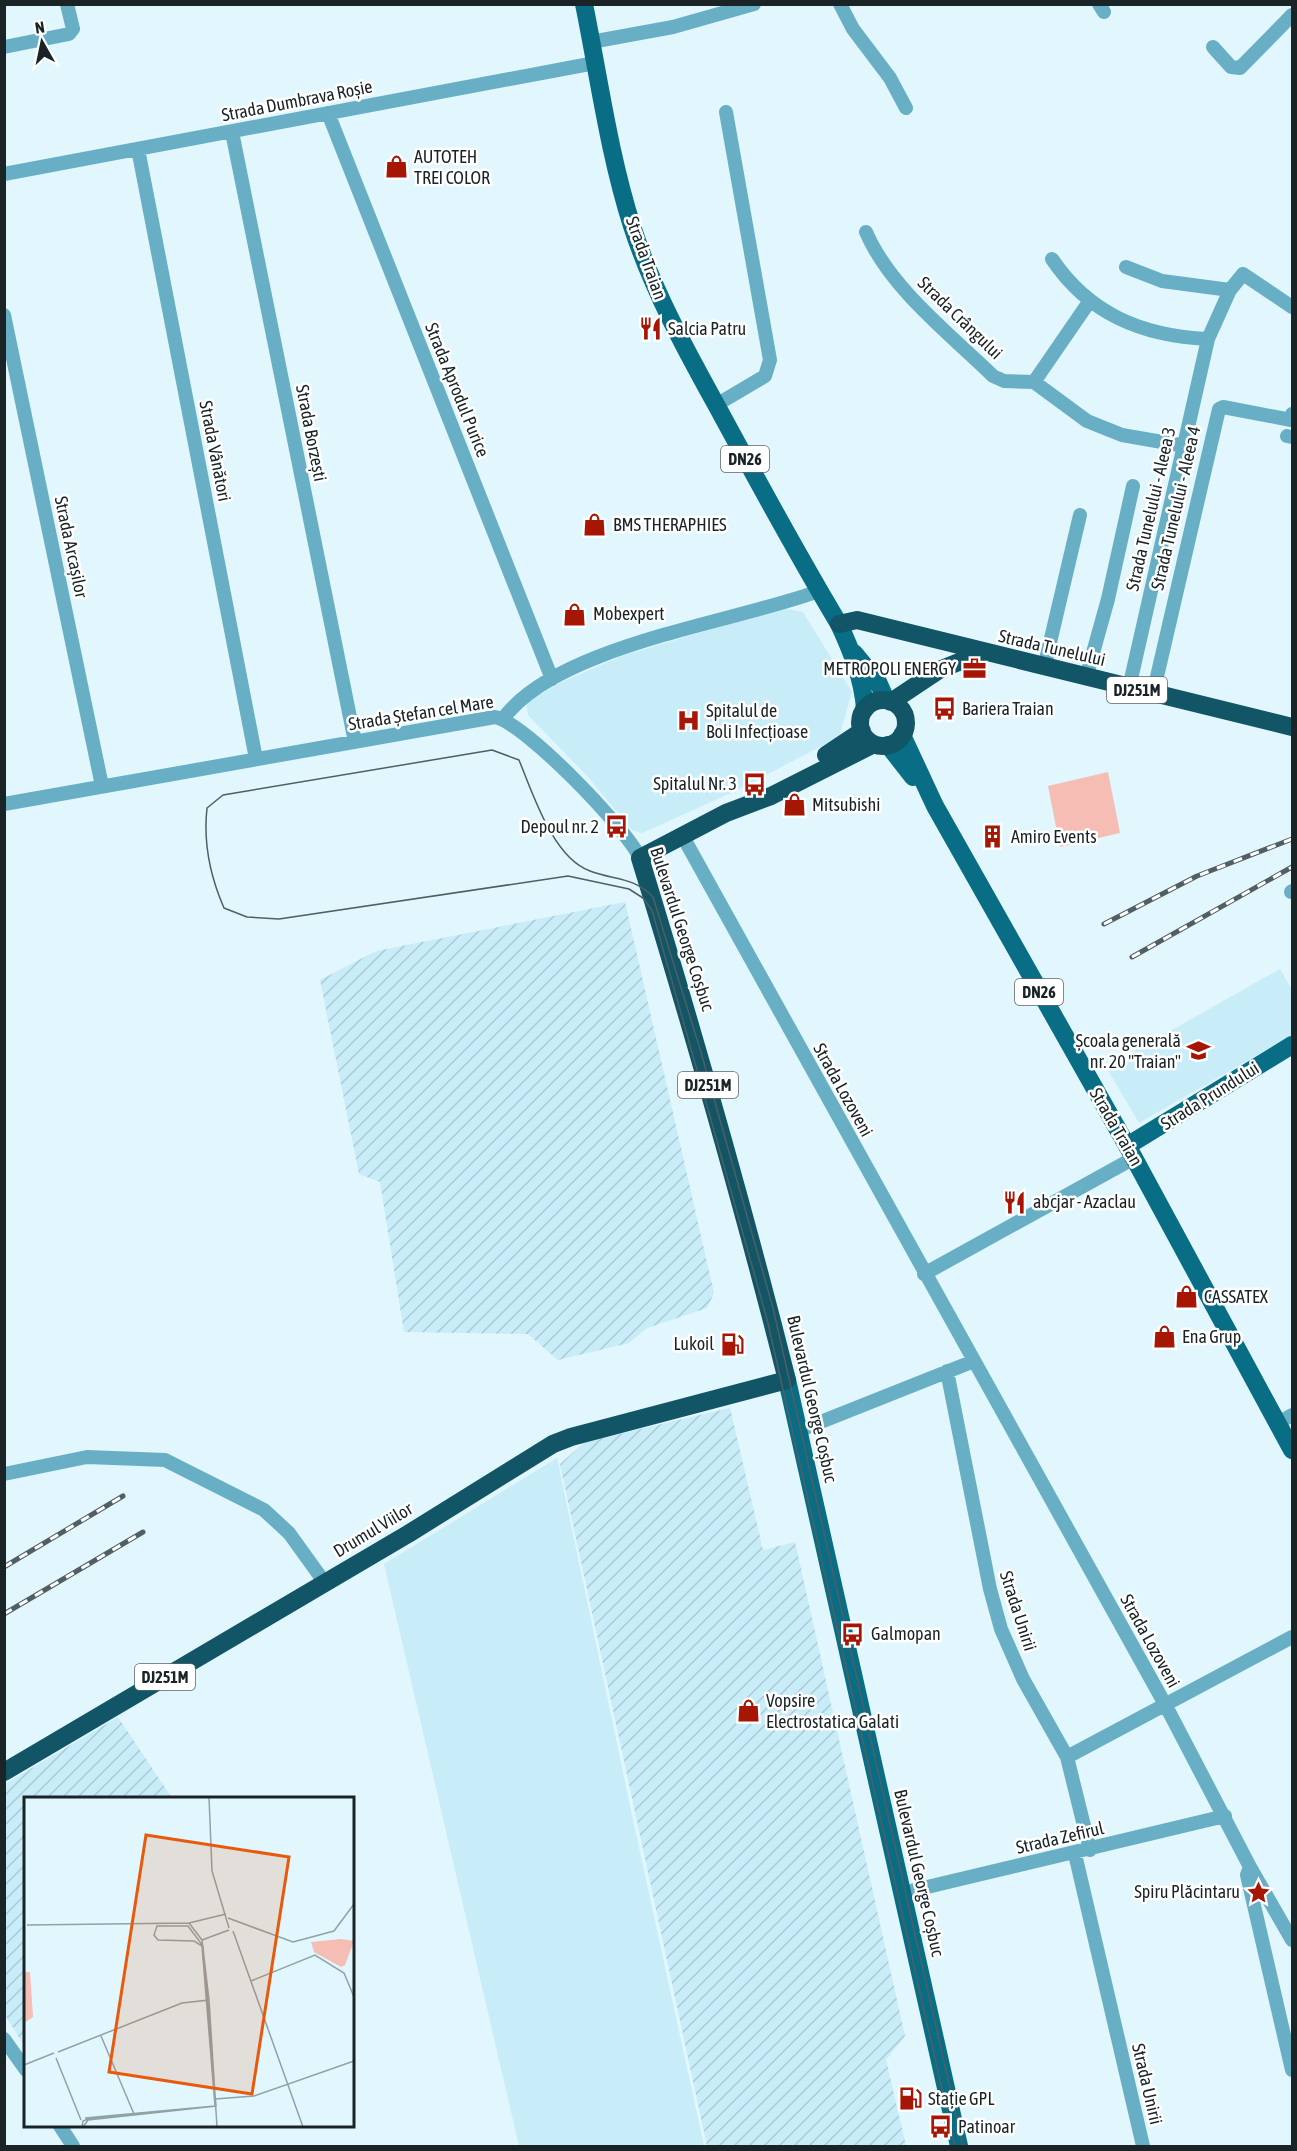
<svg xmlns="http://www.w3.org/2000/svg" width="1297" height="2151" font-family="'Asap Condensed',sans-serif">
<defs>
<pattern id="industrial-furrows" width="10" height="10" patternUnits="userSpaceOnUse" patternTransform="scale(1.5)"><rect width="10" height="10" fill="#c8ecf8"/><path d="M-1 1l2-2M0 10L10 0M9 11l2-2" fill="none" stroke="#abcad5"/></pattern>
</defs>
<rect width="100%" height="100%" fill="#e1f6fd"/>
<path fill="#c8ecf8" d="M782 608 803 612 852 692 839 737 733 792 649 830 642 833 632 830 589 778 528 715 526 702 562 682 622 656Z
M1280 969 1292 990V1035L1139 1123 1106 1067Z
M557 1458 633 1820 704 2146H519L384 1564Z"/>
<path fill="url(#industrial-furrows)" d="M625 902 714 1293 707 1308 647 1328 629 1343 558 1360 528 1334 404 1332 380 1182 359 1174 320 980 376 951Z
M730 1408 763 1550 795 1542 905 2036 886 2060 906 2146H707L560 1464 585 1442Z
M118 1717 172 1798H26L25 2047 5 2015V1784Z"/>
<path fill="#f5bdb3" d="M1108 772 1120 833 1060 847 1048 786Z"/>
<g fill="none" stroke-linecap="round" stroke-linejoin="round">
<path stroke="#68afc5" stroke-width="14" d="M840 4 853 29 890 78 906 108
M1099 4 1104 12
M591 42 673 27 754 4
M4 47 69 34 73 29 67 4
M1213 47 1231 67 1240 68 1292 15
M328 113 552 679
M232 132 355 742
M138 149 256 759
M4 174 595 63
M866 232C890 288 950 334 993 376L1004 381 1034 382 1087 421 1122 435 1185 446
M1052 259C1089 314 1142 336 1208 339
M1126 267 1162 281 1230 290
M4 315 102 786
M1034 382 1089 302
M716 405 765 376 770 360 726 112
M1287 436 1292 437
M1044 668 1080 515
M1086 678 1108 599 1133 486
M1129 688 1208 339 1230 290 1243 274 1292 307
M1153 694 1219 409 1223 407 1291 420 1292 414
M503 719C555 646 735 622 819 591
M4 804 495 717C526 724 626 828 640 858
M682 835 1166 1706 1250 1867 1292 1940
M1291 892 1292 891
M924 1274 1134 1158
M947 1371 990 1589 1001 1629 1023 1679 1067 1757 1090 1850
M1278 1423 1292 1415
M798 1431 974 1361
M4 1474 87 1457 165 1460 264 1510 289 1533 325 1583
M1067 1757 1292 1637
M1075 1854 1143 2146
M1250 1867 1247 1875 1292 2070
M902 1893 1225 1816
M4 2039 26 2070
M60 2126 73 2146"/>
<path stroke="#096e85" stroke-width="18" d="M584 4C599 78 609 154 632 226 653 291 686 350 719 410 758 482 797 554 839 624 851 650 863 679 865 709
M854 653 878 682 886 700
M902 735 935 806 1134 1158 1292 1450
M888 745 913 777
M1127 1146 1292 1045
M787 1380 959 2146"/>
<path stroke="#156" stroke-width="18" d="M839 624 857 620 1292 727
M860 723a23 23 0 1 1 46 0a23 23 0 1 1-46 0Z
M891 702 939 670 981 653
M826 755 862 731
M4 1772 408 1534 553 1444 571 1437 787 1380C743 1205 693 1031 640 858L726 813 771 796 874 744"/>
<path stroke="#515e62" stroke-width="1.5" d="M955 2146 767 1319 652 910 643 898 629 889 568 876 279 919 247 917 224 908C210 876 203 844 207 808L223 795 492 750 519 760C533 794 553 858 590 871 613 880 635 877 653 897L700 1049 773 1308 963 2146"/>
<defs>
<path id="rail" d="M1104 924 1197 876 1292 839
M1132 957 1292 867
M4 1567 123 1496
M4 1614 143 1532"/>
</defs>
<use href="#rail" stroke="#515e62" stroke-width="5"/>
<use href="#rail" stroke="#fff" stroke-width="3" stroke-dasharray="9" stroke-linecap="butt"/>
</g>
<defs>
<symbol id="shop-bare" viewBox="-9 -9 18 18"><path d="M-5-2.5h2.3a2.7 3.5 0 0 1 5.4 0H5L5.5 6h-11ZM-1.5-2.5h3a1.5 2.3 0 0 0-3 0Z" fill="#a71504" stroke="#fff" stroke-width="2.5" paint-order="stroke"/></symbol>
<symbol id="restaurant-bare" viewBox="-9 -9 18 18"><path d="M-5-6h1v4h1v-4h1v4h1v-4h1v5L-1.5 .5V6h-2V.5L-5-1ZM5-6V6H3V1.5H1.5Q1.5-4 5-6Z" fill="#a71504" stroke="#fff" stroke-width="2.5" paint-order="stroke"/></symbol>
<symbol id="office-bare" viewBox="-9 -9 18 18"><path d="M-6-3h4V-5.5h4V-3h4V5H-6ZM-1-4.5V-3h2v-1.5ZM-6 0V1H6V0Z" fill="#a71504" stroke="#fff" stroke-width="2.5" paint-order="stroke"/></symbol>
<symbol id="bus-bare" viewBox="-9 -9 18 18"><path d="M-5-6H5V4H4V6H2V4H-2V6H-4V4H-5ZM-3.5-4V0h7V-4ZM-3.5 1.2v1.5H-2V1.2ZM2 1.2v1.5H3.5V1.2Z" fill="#a71504" stroke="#fff" stroke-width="2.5" paint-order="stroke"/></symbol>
<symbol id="hospital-bare" viewBox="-9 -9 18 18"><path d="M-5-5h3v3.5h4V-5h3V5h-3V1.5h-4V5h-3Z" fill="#a71504" stroke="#fff" stroke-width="2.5" paint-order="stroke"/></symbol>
<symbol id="building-bare" viewBox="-9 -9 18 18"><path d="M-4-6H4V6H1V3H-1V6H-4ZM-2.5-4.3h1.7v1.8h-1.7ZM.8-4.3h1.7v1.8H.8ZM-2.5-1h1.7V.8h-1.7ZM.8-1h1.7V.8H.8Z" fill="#a71504" stroke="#fff" stroke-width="2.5" paint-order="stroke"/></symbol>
<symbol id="school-bare" viewBox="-9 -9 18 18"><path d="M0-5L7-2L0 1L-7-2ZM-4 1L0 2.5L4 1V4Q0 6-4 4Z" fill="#a71504" stroke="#fff" stroke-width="2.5" paint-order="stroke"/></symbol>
<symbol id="fuel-bare" viewBox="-9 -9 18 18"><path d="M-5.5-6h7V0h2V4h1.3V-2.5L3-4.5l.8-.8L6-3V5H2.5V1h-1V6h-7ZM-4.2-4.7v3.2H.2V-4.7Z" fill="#a71504" stroke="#fff" stroke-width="2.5" paint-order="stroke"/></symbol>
<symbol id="sight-bare" viewBox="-9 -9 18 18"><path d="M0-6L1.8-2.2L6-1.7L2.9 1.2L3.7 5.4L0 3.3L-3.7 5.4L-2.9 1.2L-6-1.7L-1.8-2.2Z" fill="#a71504" stroke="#fff" stroke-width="2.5" paint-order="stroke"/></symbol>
</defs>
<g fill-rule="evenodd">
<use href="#shop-bare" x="380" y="150" width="33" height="33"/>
<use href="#restaurant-bare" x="634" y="312" width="33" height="33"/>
<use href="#shop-bare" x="578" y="508" width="33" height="33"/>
<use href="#shop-bare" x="558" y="598" width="33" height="33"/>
<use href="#office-bare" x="958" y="652" width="33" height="33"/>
<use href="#bus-bare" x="928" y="692" width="33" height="33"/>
<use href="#hospital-bare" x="672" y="704" width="33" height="33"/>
<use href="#bus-bare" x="738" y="768" width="33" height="33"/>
<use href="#shop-bare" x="778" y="788" width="33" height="33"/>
<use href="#bus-bare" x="600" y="810" width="33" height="33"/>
<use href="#building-bare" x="976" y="820" width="33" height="33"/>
<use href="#school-bare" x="1182" y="1034" width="33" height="33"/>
<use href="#restaurant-bare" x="998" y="1186" width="33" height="33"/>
<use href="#shop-bare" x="1170" y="1280" width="33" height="33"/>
<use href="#shop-bare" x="1148" y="1320" width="33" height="33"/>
<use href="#fuel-bare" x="716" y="1328" width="33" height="33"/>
<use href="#bus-bare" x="836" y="1618" width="33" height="33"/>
<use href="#shop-bare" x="732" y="1694" width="33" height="33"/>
<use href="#sight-bare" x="1242" y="1876" width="33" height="33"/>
<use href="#fuel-bare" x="894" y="2082" width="33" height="33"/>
<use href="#bus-bare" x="924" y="2110" width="33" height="33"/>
</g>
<g text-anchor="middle" stroke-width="5" stroke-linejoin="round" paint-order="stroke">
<g fill="#fff" stroke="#5f6668" stroke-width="1.5">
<rect x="721" y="446" width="48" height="26" rx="4.5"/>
<rect x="1107" y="677" width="60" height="26" rx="4.5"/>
<rect x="1015" y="979" width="48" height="26" rx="4.5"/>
<rect x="678" y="1072" width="60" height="26" rx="4.5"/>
<rect x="135" y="1664" width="60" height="26" rx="4.5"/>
</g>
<g font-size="16" font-weight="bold" fill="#1a2427">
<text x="745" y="465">DN26</text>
<text x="1137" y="696">DJ251M</text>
<text x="1039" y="998">DN26</text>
<text x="708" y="1091">DJ251M</text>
<text x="165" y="1683">DJ251M</text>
</g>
<g font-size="18" fill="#1a2427" stroke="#fff">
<text transform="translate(297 101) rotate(-11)" y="6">Strada Dumbrava Roșie</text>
<text transform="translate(646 258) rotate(70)" y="6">Strada Traian</text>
<text transform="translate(960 318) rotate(44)" y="6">Strada Crângului</text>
<text transform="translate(457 390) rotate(68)" y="6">Strada Aprodul Purice</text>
<text transform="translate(311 433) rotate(79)" y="6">Strada Borzești</text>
<text transform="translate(215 451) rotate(79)" y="6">Strada Vânători</text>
<text transform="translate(1176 508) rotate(-77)" y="6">Strada Tunelului - Aleea 4</text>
<text transform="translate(1151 509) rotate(-77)" y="6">Strada Tunelului - Aleea 3</text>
<text transform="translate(71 547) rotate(78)" y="6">Strada Arcașilor</text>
<text transform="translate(1052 648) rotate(13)" y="6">Strada Tunelului</text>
<text transform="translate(421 713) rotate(-9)" y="6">Strada Ștefan cel Mare</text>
<text transform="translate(682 929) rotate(72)" y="6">Bulevardul George Coșbuc</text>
<text transform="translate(843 1090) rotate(61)" y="6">Strada Lozoveni</text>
<text transform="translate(1210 1096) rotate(-32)" y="6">Strada Prundului</text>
<text transform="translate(1116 1127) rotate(60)" y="6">Strada Traian</text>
<text transform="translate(812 1399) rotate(77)" y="6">Bulevardul George Coșbuc</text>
<text transform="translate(373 1530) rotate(-31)" y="6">Drumul Viilor</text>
<text transform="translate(1018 1611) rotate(72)" y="6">Strada Unirii</text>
<text transform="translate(1150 1641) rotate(61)" y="6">Strada Lozoveni</text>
<text transform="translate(1060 1838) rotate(-13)" y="6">Strada Zefirul</text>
<text transform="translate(919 1873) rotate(77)" y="6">Bulevardul George Coșbuc</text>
<text transform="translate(1147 2084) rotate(77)" y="6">Strada Unirii</text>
</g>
<g font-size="18" fill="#1a2427" stroke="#fff" text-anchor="start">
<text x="414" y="163">AUTOTEH<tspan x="414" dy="21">TREI COLOR</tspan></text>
<text x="668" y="335">Salcia Patru</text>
<text x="613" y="531">BMS THERAPHIES</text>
<text x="593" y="620">Mobexpert</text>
<text x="956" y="675" text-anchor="end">METROPOLI ENERGY</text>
<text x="962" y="715">Bariera Traian</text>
<text x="706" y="717">Spitalul de<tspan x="706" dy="21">Boli Infecțioase</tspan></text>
<text x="737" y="790" text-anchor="end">Spitalul Nr. 3</text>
<text x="812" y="811">Mitsubishi</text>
<text x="599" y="833" text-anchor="end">Depoul nr. 2</text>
<text x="1011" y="843">Amiro Events</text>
<text x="1181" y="1047" text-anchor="end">Școala generală<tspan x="1181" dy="21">nr. 20 "Traian"</tspan></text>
<text x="1033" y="1208">abcjar - Azaclau</text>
<text x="1204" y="1303">CASSATEX</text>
<text x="1182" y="1343">Ena Grup</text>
<text x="714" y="1350" text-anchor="end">Lukoil</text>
<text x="871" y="1640">Galmopan</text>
<text x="766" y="1707">Vopsire<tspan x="766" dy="21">Electrostatica Galati</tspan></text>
<text x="1240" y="1898" text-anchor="end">Spiru Plăcintaru</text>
<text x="928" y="2105">Stație GPL</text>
<text x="958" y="2133">Patinoar</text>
</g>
</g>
<g transform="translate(24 1797)">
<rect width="330" height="330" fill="#e1f6fd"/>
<path d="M0 175H6L9 220 0 226Z" fill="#f5bdb3"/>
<path d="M317 142 330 144 321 168 317 170 290 155 287 145Z" fill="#f5bdb3"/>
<path fill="none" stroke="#91a2a7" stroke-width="1.5" d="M185 0 188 74 205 131M204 121 269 145 310 134 330 107M165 126 178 143M3 128 165 126 202 117M209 134 279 330M227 184 291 158 320 176 330 200M185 203 193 330M77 239 110 317M34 255 158 206 185 203 178 143 205 133M32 261 57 323M0 268 30 256M191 302 230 299 330 264M61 321 191 309M58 330 59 324 64 322 191 309 178 149 170 144 134 143 130 138 133 129H164L179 149 192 309 64 323 59 330"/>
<path fill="#e8590c" fill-opacity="0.15" stroke="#e8590c" stroke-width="3" d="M122 38 265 60 228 297 85 275Z"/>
<rect width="330" height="330" fill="none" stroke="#1a2427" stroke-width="3"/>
</g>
<rect width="1297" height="2151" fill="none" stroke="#1a2427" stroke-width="12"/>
<g transform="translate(42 42) rotate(351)" stroke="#ffffff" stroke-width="4.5" paint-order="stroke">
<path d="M0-4.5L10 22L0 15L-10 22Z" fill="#1a2427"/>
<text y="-9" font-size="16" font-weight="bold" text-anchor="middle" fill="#1a2427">N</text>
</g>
</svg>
